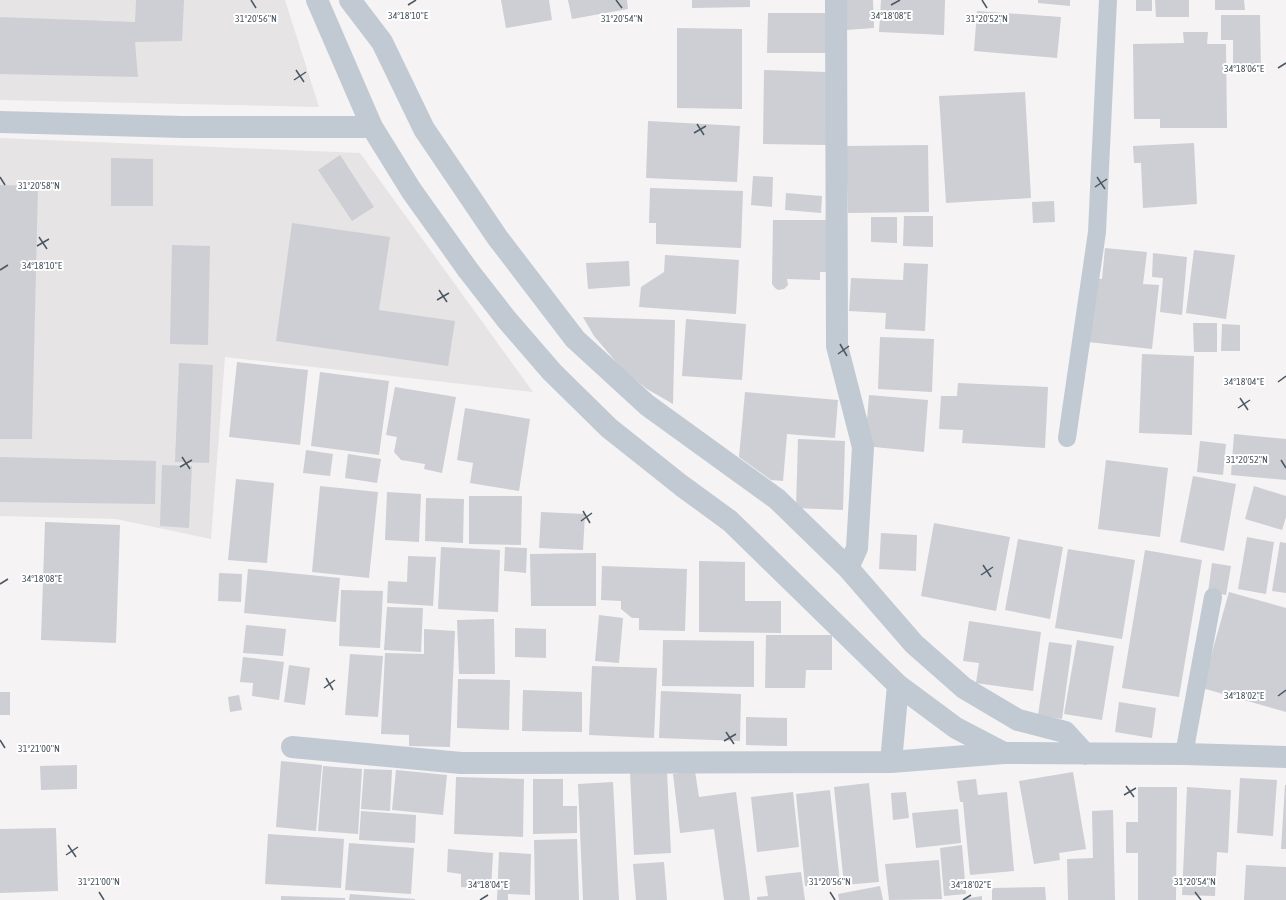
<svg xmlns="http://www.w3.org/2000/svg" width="1286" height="900" font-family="'Asap Condensed',sans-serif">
<rect width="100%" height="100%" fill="#f5f3f3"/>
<path fill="#e6e4e5" d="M0 0H285L319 107 0 100Z
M0 138 360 153 533 392 225 357 211 539 116 519 0 516Z"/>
<path fill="#cdcfd5" d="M136 0H184L182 41 135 42 138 77 0 74V17L135 22Z
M501 0H549L552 20 506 28Z
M568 0H627L628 9 572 19Z
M692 0H750V7L692 8Z
M844 0H873L874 28 846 30Z
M881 0H945L944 35 879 32Z
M1038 0H1070V6L1038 3Z
M1136 0H1152V11H1136Z
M1155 0H1189V17H1156Z
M1215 0H1244L1245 10H1215Z
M977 11 1061 17 1057 58 974 51Z
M768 13H827V53H767Z
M1221 15H1260L1261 71H1233V40H1221Z
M677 28 742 29V109L677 108Z
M1183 32H1208L1207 44H1226L1227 128H1160V119H1134L1133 44 1184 43Z
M764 70 827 72 826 145 763 144Z
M1025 92 1031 198 946 203 939 96Z
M648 121 740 126 737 182 646 178Z
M1194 143 1197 204 1143 208 1141 163H1134L1133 146Z
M928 145 929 212 848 213 846 146Z
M340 155 374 207 352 221 318 170Z
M111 158 153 159V206H111Z
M753 176 773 177 772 207 751 205Z
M0 185 38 186 32 439H0Z
M650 188 743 191 741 248 656 244V223H649Z
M786 193 822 196 821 213 785 210Z
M1054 201 1055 222 1033 223 1032 202Z
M904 216H933V247L903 246Z
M871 217H897V243L871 242Z
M773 220H832L831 272H820V280L787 279 788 285 784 289 778 290 775 288 772 284Z
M292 223 390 237 379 310 455 321 448 366 276 341Z
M172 245 210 246 208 345 170 344Z
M1105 248 1147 252 1143 284 1159 285 1152 349 1088 342 1095 278 1102 279Z
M1194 250 1235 255 1226 319 1186 313Z
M1153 253 1187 257 1182 315 1160 312 1163 278 1152 277Z
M665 255 739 260 736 314 639 307 641 287 664 272Z
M629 261 630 286 588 289 586 263Z
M904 263 928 264 925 331 885 329 886 313 849 311 851 278 903 280Z
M583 317 675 320 673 404 647 389 623 370 594 336Z
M686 319 746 324 742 380 682 376Z
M1193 323H1217V352H1194Z
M1222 324 1240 325V351H1221Z
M880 337 934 339 932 392 878 389Z
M1142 354 1194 356 1192 435 1139 433Z
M237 362 308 370 300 445 229 437Z
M179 363 213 365 209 463 175 462Z
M320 372 389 381 379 455 311 446Z
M958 383 1048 387 1045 448 962 443 963 430 939 429 941 396H957Z
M395 387 456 397 442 473 424 469 425 464 401 460 394 452 397 437 386 435Z
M745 392 838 400 835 438 787 434 783 481 771 480 739 457Z
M869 395 928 400 924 452 865 446Z
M465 408 530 419 519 491 470 483 473 463 457 460Z
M1234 434 1286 439V480L1231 475Z
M798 439 845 441 843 510 796 508Z
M1200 441 1226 444 1223 475 1197 472Z
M306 450 333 454 330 476 303 473Z
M348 454 381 459 377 483 345 478Z
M0 457 156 461 155 504 0 502Z
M1106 460 1168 468 1160 537 1098 529Z
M162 465 192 466 189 528 160 526Z
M1193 476 1236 484 1224 551 1180 542Z
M236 479 274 483 267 563 228 560Z
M320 486 378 492 369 578 312 572Z
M1254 486 1286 496V517L1282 530 1245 519Z
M387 492 421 494 419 542 385 540Z
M469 496H522L521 545 469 544Z
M426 498 464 499 463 543 425 541Z
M541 512 585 514 583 550 539 548Z
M45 522 120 525 116 643 41 640Z
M934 523 1010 537 996 611 921 596Z
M881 533 917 535 916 571 879 569Z
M1247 537 1274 542 1266 594 1238 589Z
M1018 539 1063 547 1050 619 1005 610Z
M1280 542 1286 543V593L1272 591Z
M441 547 500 550 498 612 438 609Z
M505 547 527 548 526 573 504 571Z
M1068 549 1135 560 1122 639 1055 628Z
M1145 550 1202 560 1179 697 1122 688Z
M596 553V606H531L530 554Z
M408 556 436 557 433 606 387 603 388 581 407 582Z
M699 561 745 562V601H781V633L699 632Z
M1212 563 1231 566 1226 595 1208 592Z
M602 566 687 569 685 631 639 630V618H632L621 609V601L601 600Z
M248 569 340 578 336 622 244 613Z
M219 573 242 574 241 602 218 601Z
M341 590 383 591 380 648 339 646Z
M1229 592 1286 608V712L1202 688Z
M387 607 423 608 421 652 384 650Z
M599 615 623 618 619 663 595 661Z
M494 619 495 674H459L457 620Z
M969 621 1041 632 1033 691 976 683 979 663 963 661Z
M246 625 286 629 283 656 243 653Z
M515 628 546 629V658L515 657Z
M424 629 455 631 450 747 409 746V735L381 734 385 653 424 654Z
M766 635H832V670H806L805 688H765Z
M663 640 754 641V687L662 686Z
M1077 640 1114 646 1102 720 1064 714Z
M1049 642 1072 645 1062 719 1038 715Z
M350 654 383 656 378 717 345 715Z
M243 657 284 662 279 700 252 696 253 683 240 682Z
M289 665 310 668 305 705 284 702Z
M592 666 657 668 654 738 589 735Z
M458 679 510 680 509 730 457 728Z
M523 690 582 692V732L522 731Z
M661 691 741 694 740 741 659 738Z
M0 692H10V715H0Z
M239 695 242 710 230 712 228 697Z
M1119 702 1156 708 1152 738 1115 732Z
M746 717 787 718V746L746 745Z
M281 761 322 765 316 831 276 827Z
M77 765V789L41 790 40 766Z
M323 766 362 769 358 834 318 831Z
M364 769 392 770 390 811 361 809Z
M396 770 447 775 443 815 392 810Z
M695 771 699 797 736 792 750 900H724L714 829 680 833 673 774Z
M667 772 671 853 634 855 630 773Z
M1073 772 1086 849 1059 853 1060 860 1034 864 1019 781Z
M456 777 524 779 523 837 454 834Z
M1240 778 1277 780 1273 836 1237 833Z
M533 779H563V806H577V833L533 834Z
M976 779 978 795 1007 792 1014 871 970 875 963 802H960L957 781Z
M613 782 619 900H583L578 784Z
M869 783 879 882 844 885 834 787Z
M1285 785H1286V849H1281Z
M1138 787H1177L1176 900H1138V853H1126V822H1138Z
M1187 787 1231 790 1228 853 1217 852 1215 896 1182 895Z
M830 790 840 883 805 886 796 794Z
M793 792 799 847 757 852 751 797Z
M906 792 909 818 893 820 891 793Z
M958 809 961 843 916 848 912 813Z
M1113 810 1115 900H1068L1067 859 1093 858 1092 811Z
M361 811 416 815 415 843 359 840Z
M56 828 58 891 0 893V829Z
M268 834 344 839 341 888 265 884Z
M577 839 579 900H535L534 840Z
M349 843 414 848 411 894 345 890Z
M962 845 966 894 944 896 940 848Z
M448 849 493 853 491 889 461 887V874L447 872Z
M499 852 531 854 530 895 508 894V900H497Z
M939 860 942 899 889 900 885 864Z
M664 862 667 900H636L633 864Z
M1246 865 1286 867V900H1244Z
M801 872 805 900H757V897L768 896 765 876Z
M880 886 883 900H839L838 894Z
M1045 887 1046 900H992V888Z
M350 894 415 899V900H349Z
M281 896 345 898V900H281Z
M982 896V900H963V899Z"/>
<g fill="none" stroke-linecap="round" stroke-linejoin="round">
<path stroke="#c1cad2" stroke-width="18" d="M1067 438 1097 232 1108 0
M1184 754 1213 597"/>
<path stroke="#c1cad2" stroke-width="22" d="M317 0 372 127 411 190 468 270 507 320 552 372 609 428 682 486 730 521 898 685 956 728 1004 753
M350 0 382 42 424 129 497 237 575 339 647 405 777 499 848 568 914 644 964 688 1018 720 1065 732 1085 754
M836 0 837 346 863 447 857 548 848 568
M0 122 183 127H372
M292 747 461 763 891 762 1004 753 1184 754 1286 757
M891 762 898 685"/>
</g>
<path fill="none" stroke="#4a5661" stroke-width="1.5" d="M251 0 256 8M616 0 622 8M982 0 987 8M408 5 416 0M891 5 900 0M1278 68 1286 63M296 70 304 82M294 80 306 72M697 124 704 135M694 133 706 126M0 177 5 185M1097 177 1105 189M1095 187 1107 179M39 237 47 249M37 246 49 239M0 270 8 265M439 290 447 302M437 300 449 293M840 344 847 356M838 354 849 346M1278 382 1286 376M1240 398 1248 410M1238 408 1250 400M182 457 190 469M1281 460 1286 468M180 467 192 460M583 511 590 523M581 521 592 513M983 565 991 577M981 575 993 567M0 584 8 579M326 678 333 690M324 688 335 680M1278 696 1286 690M726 732 734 744M0 740 5 748M724 741 736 734M1126 786 1134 797M1124 795 1136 788M68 845 76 857M66 855 78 847M99 892 104 900M830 892 835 900M1195 892 1201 900M480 900 488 895M963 900 971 895"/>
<g font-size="10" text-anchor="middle" fill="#4a5661" stroke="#fff" stroke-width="4" stroke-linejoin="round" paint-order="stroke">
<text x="408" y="19">34°18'10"E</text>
<text x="891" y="19">34°18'08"E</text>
<text x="256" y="22">31°20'56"N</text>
<text x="622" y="22">31°20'54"N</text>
<text x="987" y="22">31°20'52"N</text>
<text x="1244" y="72">34°18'06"E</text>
<text x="39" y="189">31°20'58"N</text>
<text x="42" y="269">34°18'10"E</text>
<text x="1244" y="385">34°18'04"E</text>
<text x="1247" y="463">31°20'52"N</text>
<text x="42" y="582">34°18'08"E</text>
<text x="1244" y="699">34°18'02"E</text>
<text x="39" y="752">31°21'00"N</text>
<text x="99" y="885">31°21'00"N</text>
<text x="830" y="885">31°20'56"N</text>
<text x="1195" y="885">31°20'54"N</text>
<text x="488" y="888">34°18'04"E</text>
<text x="971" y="888">34°18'02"E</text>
</g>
</svg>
